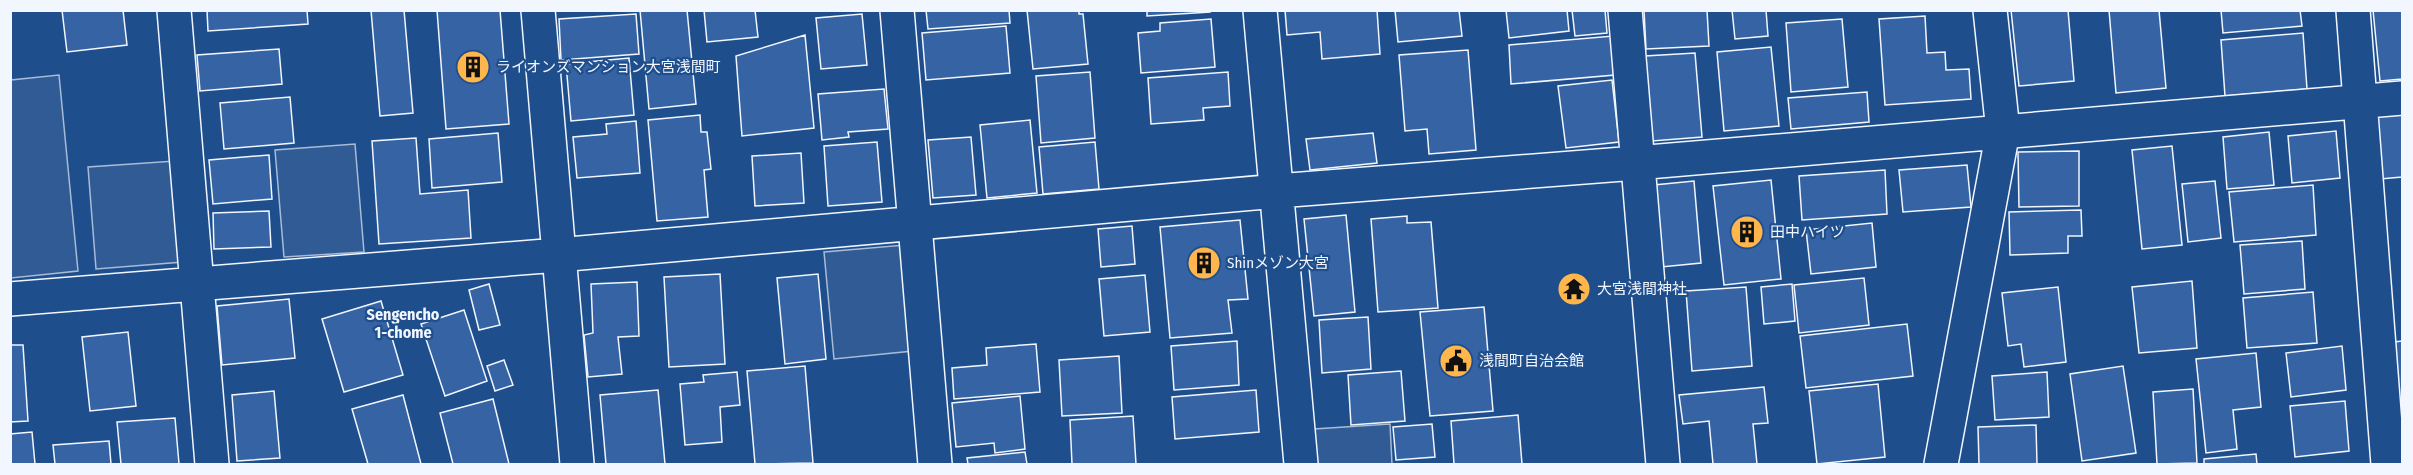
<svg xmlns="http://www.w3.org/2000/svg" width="2413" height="475" font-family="'Fira Sans Condensed','Noto Sans JP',sans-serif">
<rect width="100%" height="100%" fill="#1f4e8c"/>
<path fill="#305b95" stroke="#a8bbd7" stroke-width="1.5" d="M59 75 78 271 11 278V80Z
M355 144 364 252 284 257 275 150Z
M175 161 183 262 96 269 88 167Z
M905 245 913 351 834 359 824 252Z
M1390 424 1392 464H1317L1314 429Z"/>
<path fill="#3563a3" stroke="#f2f6ff" stroke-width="1.5" d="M62 10H123L127 45 67 52Z
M207 10H307L308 24 208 31Z
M371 10H404L413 113 380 116Z
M437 10H500L509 124 446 129Z
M640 10H687L696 104 649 109Z
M704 10H755L758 37 707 42Z
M926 10H1009L1010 23 928 29Z
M1027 10H1079V14H1083L1088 64 1033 69Z
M1147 10H1210V12L1147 16Z
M1285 10H1377L1380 54 1322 59 1320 32 1287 35Z
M1395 10H1459L1462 36 1398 42Z
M1506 10H1567L1569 31 1509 38Z
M1572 10H1605L1607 33 1575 36Z
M1644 10H1707L1709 46 1646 49Z
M1732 10H1766L1768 36 1735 39Z
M2011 10H2068L2074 81 2019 86Z
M2109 10H2159L2166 88 2116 93Z
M2221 10H2300L2302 26 2223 33Z
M2373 10H2402V79L2380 81Z
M636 14 639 54 561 60 559 19Z
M862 14 867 65 821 69 816 18Z
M1925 16 1927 53 1945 52 1946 70 1969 69 1971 99 1885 105 1879 19Z
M1211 19 1215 67 1141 73 1138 33 1160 31V23Z
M1842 19 1848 87 1791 92 1786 23Z
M1006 26 1010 73 926 80 922 33Z
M2303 33 2307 89 2225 96 2221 40Z
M805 35 814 128 742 136 736 56Z
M1613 36 1615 75 1511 84 1509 45Z
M1771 47 1779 126 1724 131 1717 52Z
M279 49 282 84 200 91 197 55Z
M1468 50 1476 150 1429 154 1427 129 1405 131 1399 55Z
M1695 53 1702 137 1652 141 1645 56Z
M629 58 634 115 571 121 566 64Z
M1090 72 1095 138 1041 143 1036 76Z
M1228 72 1230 106 1203 108 1204 120 1151 124 1148 78Z
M1612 80 1619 142 1566 148 1558 86Z
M884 89 888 129 848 132 849 137 822 140 818 94Z
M1867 92 1869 122 1791 129 1788 98Z
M290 97 294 143 224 149 220 103Z
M2402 102V177L2380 179 2375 104Z
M700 115 701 132H707L711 169 704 170 708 217 657 221 648 120Z
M1030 120 1037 193 987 198 980 125Z
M636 121 640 173 577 178 573 137 607 134 606 124Z
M2336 131 2340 178 2292 183 2288 136Z
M2269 132 2274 185 2227 189 2223 137Z
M498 133 502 182 432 188 429 139Z
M1373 133 1377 163 1310 170 1306 139Z
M971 137 976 195 933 198 928 140Z
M416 138 420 194 468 190 471 238 379 244 372 141Z
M877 142 882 202 828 206 824 146Z
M1095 142 1099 189 1043 194 1039 147Z
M2172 146 2182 245 2142 249 2132 150Z
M2079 151V206L2019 207 2018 152Z
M801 153 804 203 755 206 752 156Z
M269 155 272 199 213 204 209 160Z
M1967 165 1971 207 1903 212 1899 170Z
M1885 170 1887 214 1802 220 1799 176Z
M1771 180 1781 279 1724 285 1713 186Z
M1694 181 1701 263 1661 267 1654 185Z
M2215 181 2221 238 2188 242 2182 184Z
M2313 185 2316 235 2234 242 2229 192Z
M2081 210 2082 236H2068V253L2010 255 2009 212Z
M269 211 271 247 214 249 213 213Z
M1346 215 1355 312 1314 316 1304 219Z
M1407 216V223L1431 222 1438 308 1378 312 1371 219Z
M1240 220 1248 299 1228 300 1232 333 1170 338 1160 227Z
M1872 223 1876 267 1811 274 1806 230Z
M1132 226 1135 264 1101 267 1098 229Z
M2302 241 2305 289 2244 294 2240 245Z
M720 274 725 364 669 367 664 277Z
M818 274 826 359 785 364 777 278Z
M1145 275 1150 332 1104 336 1099 279Z
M1864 278 1869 325 1799 333 1794 285Z
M2192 281 2197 348 2139 353 2132 287Z
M637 282 639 336 618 337 622 374 588 377 584 335 593 333 591 284Z
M489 284 500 325 479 330 469 290Z
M1792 284 1795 321 1764 324 1761 287Z
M1746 287 1752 366 1692 371 1686 291Z
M2058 287 2066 362 2024 367 2021 344 2008 346 2002 293Z
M2313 292 2317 343 2247 348 2243 298Z
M289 299 295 358 222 365 217 306Z
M381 301 403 375 344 392 322 319Z
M1484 307 1493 411 1430 416 1420 312Z
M464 310 487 381 445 396 421 324Z
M1368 317 1371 369 1322 373 1319 320Z
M1907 324 1913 376 1806 388 1800 336Z
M128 332 136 406 90 411 82 337Z
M1237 341 1239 385 1174 390 1171 346Z
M2402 341V409L2400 407 2394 342Z
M1036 344 1040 392 954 399 952 368 987 365 986 348Z
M10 345H23L28 421 10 422Z
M2342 346 2346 390 2291 397 2286 353Z
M2256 353 2261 407 2233 410 2237 449 2206 453 2196 359Z
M1119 356 1122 413 1062 416 1059 360Z
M504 360 513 385 495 391 487 366Z
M805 366 813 463 755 464 747 371Z
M2123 366 2136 453 2082 461 2070 374Z
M1401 371 1405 421 1351 425 1348 375Z
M737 372 740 405 720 407 722 442 685 445 680 384 704 382 703 375Z
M2047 372 2049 417 1995 420 1992 376Z
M1878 384 1885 457 1817 464 1809 391Z
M1764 387 1768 423 1753 424 1757 464H1713L1709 421 1683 424 1679 395Z
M2193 389 2197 463 2157 464 2153 392Z
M658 390 665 464H606L600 395Z
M1256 390 1259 432 1175 439 1172 397Z
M274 391 280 458 237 461 232 395Z
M403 395 421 464H368L352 409Z
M1020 396 1025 449 995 453 994 443 956 447 952 403Z
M493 399 509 464H453L440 413Z
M2345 401 2349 451 2295 457 2290 406Z
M1518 415 1522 464H1454L1451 421Z
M1133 416 1136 464H1072L1070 420Z
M175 418 179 464H121L117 422Z
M1432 424 1435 457 1396 460 1393 427Z
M2036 425 2037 464H1979L1978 427Z
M32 432 35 464H10V434Z
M109 441 111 464H55L53 445Z
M1025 452 1027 464H968L967 458Z
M2256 454 2257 464H2204V459Z"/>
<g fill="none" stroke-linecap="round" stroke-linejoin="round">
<defs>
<path id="street" d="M174 10 212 464
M538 10 577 464
M897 10 935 464
M1260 10 1301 464
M1625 10 1663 464
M2353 10 2388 464
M10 299 558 255 1277 191 1636 163 2402 98
M1941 464 2003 131 1990 10"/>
</defs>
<use href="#street" stroke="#f2f6ff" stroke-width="36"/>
<use href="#street" stroke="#1f4e8c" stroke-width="33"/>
</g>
<defs>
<symbol id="building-disc" viewBox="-11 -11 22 22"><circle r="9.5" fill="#ffb74d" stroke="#1f4e8c"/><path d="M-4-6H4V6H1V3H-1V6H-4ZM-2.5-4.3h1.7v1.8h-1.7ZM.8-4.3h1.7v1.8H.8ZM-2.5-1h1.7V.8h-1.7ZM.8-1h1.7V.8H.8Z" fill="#111"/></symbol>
<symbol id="temple-disc" viewBox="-11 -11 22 22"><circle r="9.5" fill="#ffb74d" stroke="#1f4e8c"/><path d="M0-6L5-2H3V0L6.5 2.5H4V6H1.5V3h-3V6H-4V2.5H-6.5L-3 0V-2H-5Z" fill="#111"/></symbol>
<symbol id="civic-disc" viewBox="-11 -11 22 22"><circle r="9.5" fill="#ffb74d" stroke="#1f4e8c"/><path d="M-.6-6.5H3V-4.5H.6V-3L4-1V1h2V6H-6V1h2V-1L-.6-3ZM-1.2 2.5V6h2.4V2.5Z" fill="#111"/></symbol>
</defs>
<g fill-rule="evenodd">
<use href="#building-disc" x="454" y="48" width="38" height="38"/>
<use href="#building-disc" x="1728" y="213" width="38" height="38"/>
<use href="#building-disc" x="1185" y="244" width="38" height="38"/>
<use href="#temple-disc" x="1555" y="270" width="38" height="38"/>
<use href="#civic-disc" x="1437" y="342" width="38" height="38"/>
</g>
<g text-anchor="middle" stroke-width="4.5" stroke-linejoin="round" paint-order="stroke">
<g font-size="15" fill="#f2f6ff" stroke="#1f4e8c" text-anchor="start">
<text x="496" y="72">ライオンズマンション大宮浅間町</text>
<text x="1770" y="237">田中ハイツ</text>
<text x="1227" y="268">Shinメゾン大宮</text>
<text x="1597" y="294">大宮浅間神社</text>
<text x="1479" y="366">浅間町自治会館</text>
</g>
<g font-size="16" font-weight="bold" fill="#f2f6ff" stroke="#1f4e8c">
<text x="403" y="320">Sengencho<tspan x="403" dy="18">1-chome</tspan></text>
</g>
</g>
<rect width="2413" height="475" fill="none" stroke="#f2f6ff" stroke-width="24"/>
</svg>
